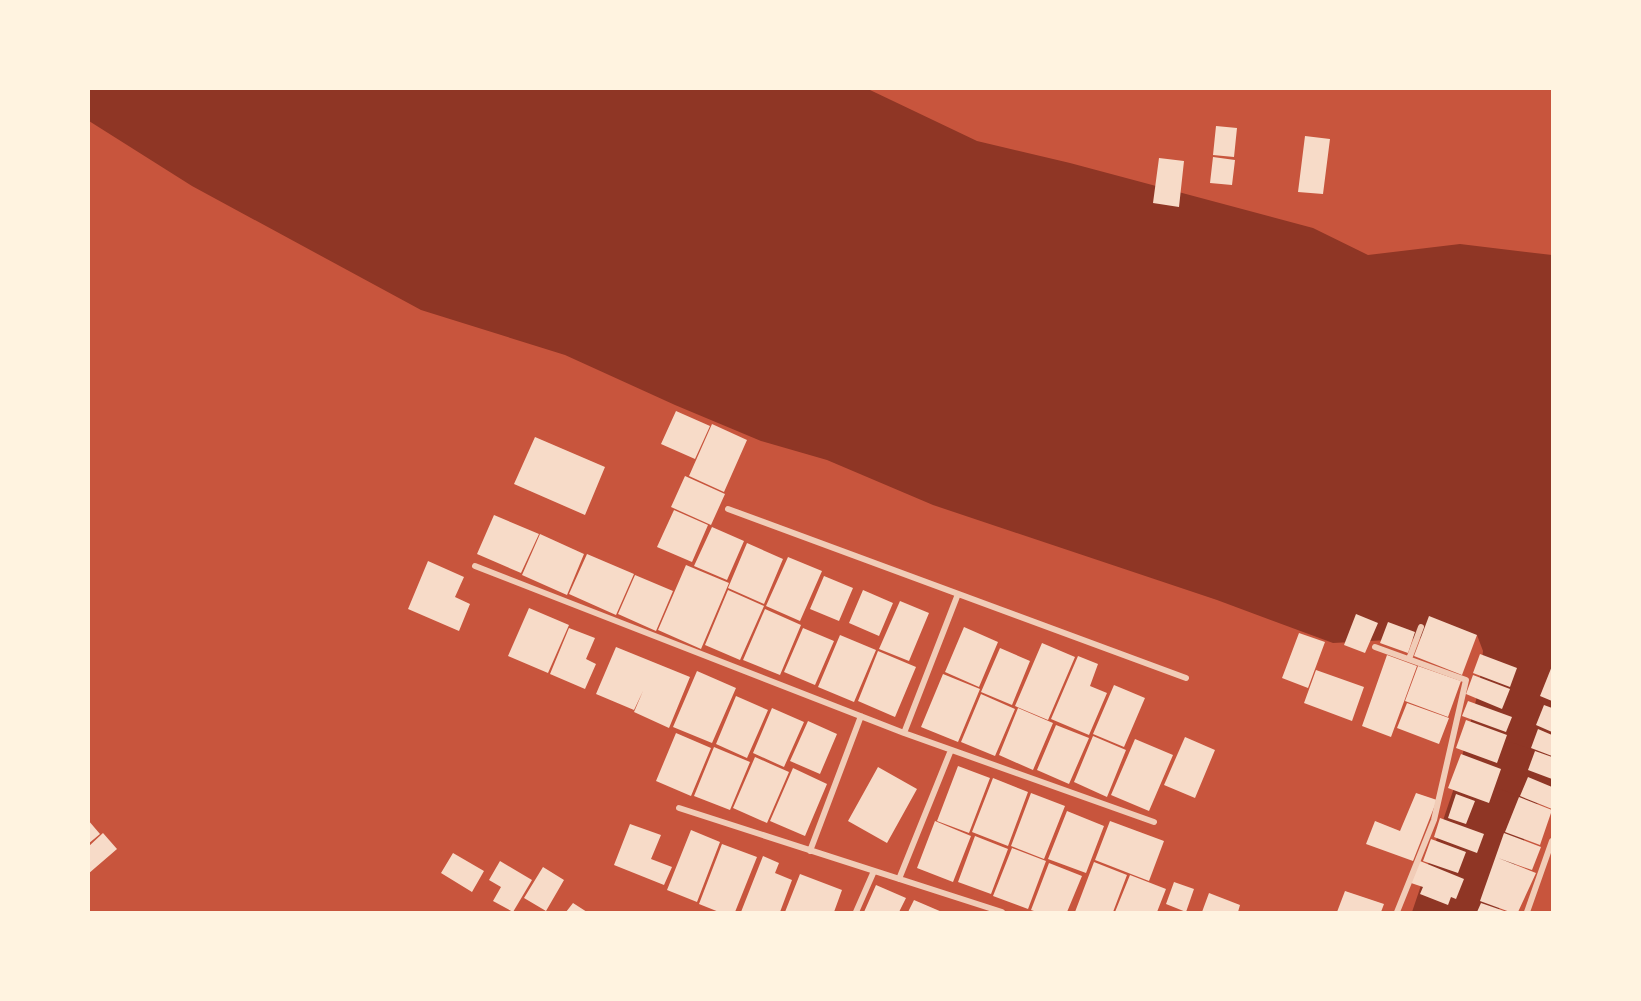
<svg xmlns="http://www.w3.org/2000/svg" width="1641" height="1001" font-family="Commissioner,sans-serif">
<rect width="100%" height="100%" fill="#c8553d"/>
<path fill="#8f3625" d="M88 89H864L870 90 977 141 1070 163 1313 228 1368 255 1460 244 1552 255V763L1498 912H1412L1455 785 1479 688 1483 651 1477 635 1333 643 1217 600 933 505 827 460 761 441 675 405 565 355 421 310 192 186 89 121Z"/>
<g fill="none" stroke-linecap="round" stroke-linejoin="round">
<path stroke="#8f3625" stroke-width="48" d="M1507 766 1552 783"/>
</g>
<path fill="#f7dbc8" d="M1216 126 1237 128 1234 157 1213 155Z
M1305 136 1330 139 1323 194 1298 192Z
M1213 157 1235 160 1232 185 1210 183Z
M1159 158 1184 161 1179 207 1153 203Z
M676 411 710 426 695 459 661 444Z
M712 424 747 440 724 492 689 476Z
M535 437 605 467 585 515 514 484Z
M685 476 725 494 711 525 671 507Z
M674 510 708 525 692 562 657 547Z
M494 515 539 534 521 573 477 554Z
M712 527 744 541 727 580 694 566Z
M540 534 584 554 567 595 522 575Z
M747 543 783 559 764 604 728 588Z
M587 554 634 574 616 615 569 594Z
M788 557 822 571 800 621 766 606Z
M428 561 464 577 455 597 470 604 459 631 408 609Z
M686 565 729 583 701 649 658 630Z
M635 575 673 591 656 631 618 614Z
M824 576 853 588 839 621 810 609Z
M728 590 764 606 740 660 705 645Z
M863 590 893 603 879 636 849 623Z
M900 601 929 613 909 661 879 649Z
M529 608 569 625 548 673 508 656Z
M765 609 801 625 780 675 743 660Z
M1356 614 1378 623 1365 653 1344 645Z
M1429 616 1477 635 1462 675 1414 656Z
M1388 622 1415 632 1408 653 1380 643Z
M964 627 998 642 979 687 945 672Z
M569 628 595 638 586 659 596 664 585 689 550 674Z
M803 628 834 641 815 685 784 672Z
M1299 633 1325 642 1308 688 1282 678Z
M840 635 876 650 854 702 818 687Z
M1042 643 1075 657 1048 720 1015 706Z
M616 647 690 677 669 728 634 712 643 691 634 710 596 694Z
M1000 648 1030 661 1012 705 981 692Z
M878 651 916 667 895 717 858 701Z
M1480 654 1517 668 1510 687 1473 673Z
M1387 655 1417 666 1391 737 1362 726Z
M1078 656 1098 664 1090 686 1107 693 1089 735 1051 719Z
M1418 666 1461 681 1448 717 1405 701Z
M1552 666V701L1540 696Z
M1316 670 1364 687 1352 721 1304 703Z
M697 671 736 688 712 743 673 727Z
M943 674 980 689 958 742 921 727Z
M1473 675 1510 689 1502 709 1466 694Z
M1114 685 1145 698 1124 747 1093 734Z
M981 694 1015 709 995 756 961 742Z
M736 696 768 710 747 758 716 744Z
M1468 701 1512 717 1506 732 1462 716Z
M1407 703 1449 718 1439 744 1397 728Z
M1544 705 1552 708V732L1536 725Z
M772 708 804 722 784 767 753 753Z
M1018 708 1053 723 1033 770 999 755Z
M1466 720 1507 735 1497 763 1456 748Z
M808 721 837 734 820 774 790 761Z
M1056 725 1089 738 1069 784 1037 770Z
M1538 729 1552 735V756L1531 748Z
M676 733 711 748 691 796 656 781Z
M1093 736 1126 750 1107 797 1074 782Z
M1185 737 1215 750 1195 798 1164 785Z
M1135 739 1173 755 1149 811 1111 795Z
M714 747 750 762 730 810 694 796Z
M1535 751 1552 757V779L1528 770Z
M1461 754 1501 769 1489 803 1448 788Z
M755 757 789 772 767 823 733 808Z
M958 766 990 778 969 833 937 821Z
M878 767 917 789 887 843 848 821Z
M793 768 827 784 805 836 770 821Z
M1528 777 1552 787V809L1520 796Z
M993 778 1028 792 1008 846 972 832Z
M1031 793 1065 806 1044 859 1011 846Z
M1416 793 1437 800 1413 861 1366 844 1375 821 1400 831Z
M1456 794 1475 801 1466 824 1448 818Z
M1519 797 1552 810 1540 845 1505 832Z
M1067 811 1104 826 1086 873 1048 859Z
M1440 818 1484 834 1477 853 1434 837Z
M88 820 100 834 88 844Z
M935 821 971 836 953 882 917 868Z
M1110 821 1164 841 1149 881 1095 860Z
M630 824 661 835 651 859 672 867 664 885 614 865Z
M691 830 720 842 697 902 667 890Z
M103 833 117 849 88 874V847Z
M1504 833 1541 847 1532 870 1498 858 1536 873 1518 912H1510L1480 901Z
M975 836 1008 849 991 894 958 882Z
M1431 839 1466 852 1458 873 1423 861Z
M722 844 757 857 735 912H719L699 904Z
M1012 848 1046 861 1028 909 993 896Z
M453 853 484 871 472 892 441 873Z
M763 856 779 863 775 873 792 880 780 912H741Z
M500 861 532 880 513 912 493 901 501 887 489 880Z
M1420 861 1464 879 1456 899 1451 897 1448 905 1420 894 1423 887 1411 883Z
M1094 862 1127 875 1113 912H1075Z
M1049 863 1082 876 1067 912H1037L1031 910Z
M543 867 564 880 546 911 524 898Z
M800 874 842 890 834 912H785Z
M1130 875 1166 889 1157 912H1115Z
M1174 882 1194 889 1186 912 1166 904Z
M876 885 906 898 899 912H864Z
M1345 891 1384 904 1381 912H1337Z
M1209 893 1240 905 1238 912H1202Z
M914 900 942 912H908Z
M573 903 587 912H566Z
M1481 903 1507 912H1477Z"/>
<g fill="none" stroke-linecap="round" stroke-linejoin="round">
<path stroke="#f1ccb7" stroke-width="6" d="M728 509 1186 678
M475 566 904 733 1154 822
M1375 647 1466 680 1434 820 1397 912
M1409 659 1421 627
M904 733 958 594
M679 808 1002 912
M810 851 861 716
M899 879 951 750
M856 912 874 871
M1527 912 1552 841"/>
</g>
<rect width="1641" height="1001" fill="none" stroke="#fff3e0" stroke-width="180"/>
</svg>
